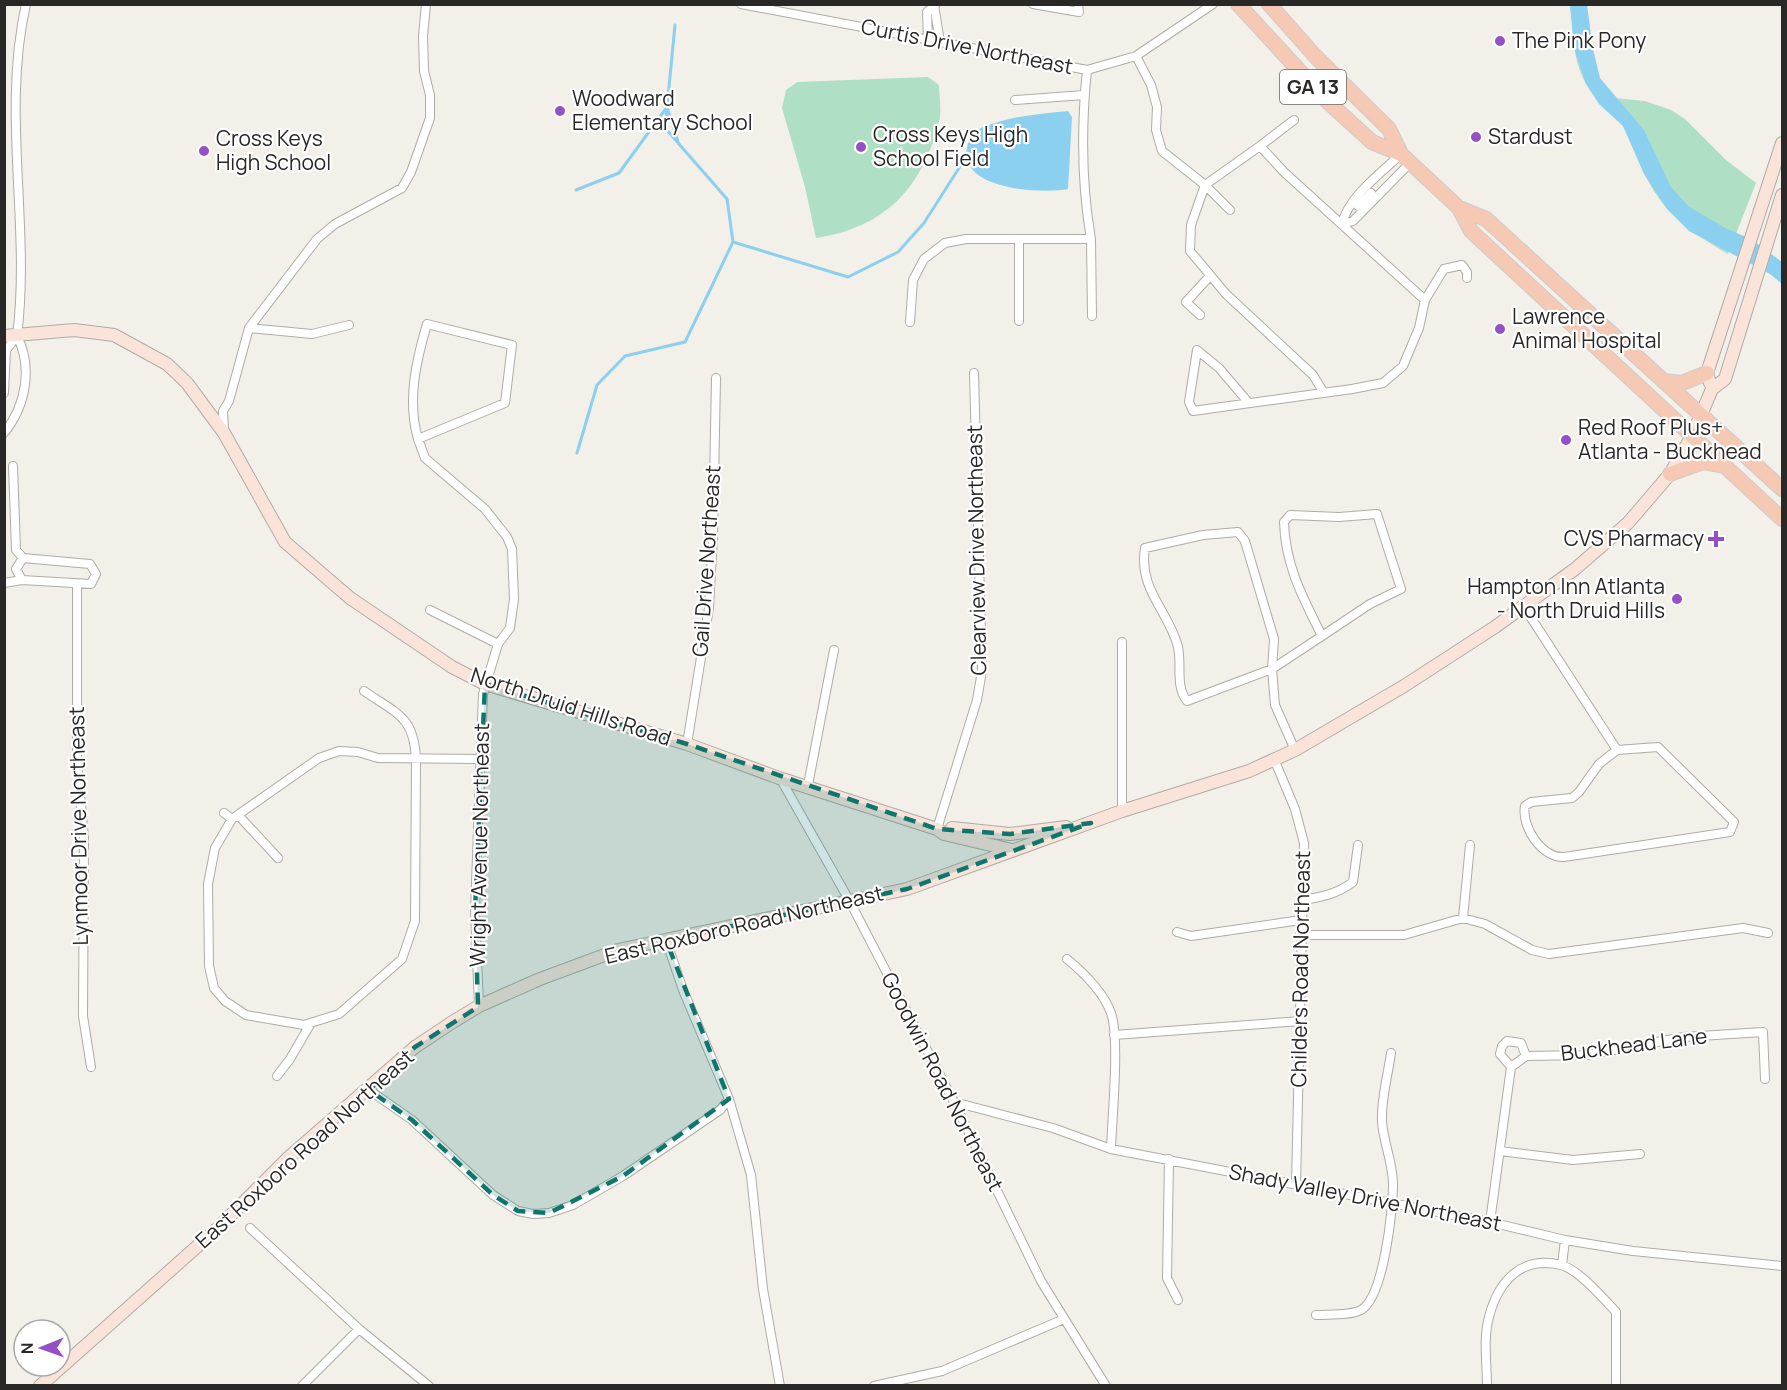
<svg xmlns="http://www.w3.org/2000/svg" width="1787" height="1390" font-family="Manrope,sans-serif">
<rect width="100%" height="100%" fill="#f3efe9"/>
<path fill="#afdfc5" d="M1570 5 1605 97 1645 101 1671 110 1685 119 1726 160 1756 183 1728 254C1692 233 1661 212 1644 172 1637 157 1633 140 1623 126 1606 105 1589 97 1579 68 1572 48 1574 26 1570 5Z
M928 77 939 85C939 96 942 111 939 122 922 189 884 228 816 238L805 187 782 108 786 90 797 82Z"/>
<path fill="#8cd0f0" d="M1570 5H1587L1593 49 1600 78 1644 130 1671 187 1688 206 1725 228 1751 239 1782 262V284L1770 274 1689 231 1667 209 1644 174 1623 126 1599 104 1586 84 1574 48Z
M1068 111 1072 117 1068 189C1041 194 959 190 967 148 968 140 975 130 983 127 1010 116 1039 114 1068 111Z"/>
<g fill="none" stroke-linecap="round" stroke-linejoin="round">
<path stroke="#8cd0f0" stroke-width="3" d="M675 25 665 128 727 199 733 242 848 277 898 252 924 223 966 157
M576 190 619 173 667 107 678 142
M577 453 597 385 625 356 685 342 733 242"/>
<defs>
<path id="minor" d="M741 4 1087 70 1136 56 1213 4
M1033 4 1079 12 1078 4
M934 5 940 42
M928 39 927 12 936 4
M1136 56 1151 85 1157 107 1156 130 1162 151 1205 185 1230 210
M1015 100 1084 95
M1260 146 1294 120
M1358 206 1371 193
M1342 224C1348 197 1381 173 1401 154
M1342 224 1353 221 1410 163
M1019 239V321
M1091 239 1092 316
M1425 300 1444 269 1462 265 1467 272V278
M1200 315 1186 302 1209 277
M910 322 913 280 924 259 945 243 966 239H1091C1081 181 1081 128 1087 70
M427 324 512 345 505 403 418 439C407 401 416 361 427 324Z
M249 328 312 334 349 325
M17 336C31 226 1 114 26 4
M1197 350 1189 402 1193 411 1352 389 1383 383 1403 366 1419 328 1425 300 1284 172 1260 146 1205 185 1191 225 1190 251 1226 294 1313 375 1324 393
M1197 350 1219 368 1248 402
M4 393 6 350 17 336
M224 431 223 411 229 401 249 328 317 239 335 224 402 188 411 172 430 118V95L424 71 423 36 426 4
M4 433C26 406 33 367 17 336
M418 439 425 458 485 509 507 537 512 549 514 599 510 628 498 644 483 694 475 911 479 1006
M13 466 16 550 23 558
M1377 514 1401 589 1370 604 1322 636C1303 598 1285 565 1284 522L1290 515 1339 517Z
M1238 532 1245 541 1274 639 1272 669 1187 701C1175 686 1182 665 1178 647 1169 611 1138 590 1145 548L1203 535Z
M23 558 90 564 96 574 91 584 22 580 16 569Z
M4 583 22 580
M77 585V761L84 838 83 1016 91 1067
M1524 607 1617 750 1599 764 1579 792 1572 798 1531 802 1525 806C1521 827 1542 858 1564 857L1730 832 1734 822 1658 747 1617 750
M430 610 498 644
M364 691C397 714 414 716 416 759L415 921 402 959 339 1014 304 1025 246 1015 225 1001 214 988 209 966 208 884 215 848 232 819 319 758 339 751 358 752 378 758 480 759
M687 744 709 608 713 537 716 378
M1295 750 1275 705 1272 669 1322 636
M1274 759 1295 809 1304 843 1296 1184
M780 778 849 900 954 1102 1041 1281 1106 1386
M808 785 834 650
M1122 811V642
M224 813 232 819
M239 816 278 858
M937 829 977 700 982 671 974 373
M1302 900C1322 897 1337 894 1353 882L1358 845
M1463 918 1470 845
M1177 932 1191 936 1301 920
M1300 935H1404L1463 918 1485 924 1532 950 1549 954 1743 928 1768 933
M666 940 683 990 729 1099 751 1175 763 1289 780 1386
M1067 959C1084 973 1103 991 1111 1013 1120 1039 1112 1117 1111 1149
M1114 1035 1301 1021
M1511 1067 1500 1054 1502 1046 1507 1041 1521 1043 1526 1056
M277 1076 290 1059 311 1023
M369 1090 412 1120 493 1195 518 1211 533 1214 549 1213 573 1205 623 1176 720 1110 729 1099
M954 1102 1053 1128 1111 1149 1490 1222 1565 1240 1633 1251 1782 1266
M1500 1151 1573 1160 1640 1154
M1169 1159 1167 1278 1178 1300
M1490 1222 1511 1067 1526 1056 1587 1055 1684 1037 1763 1032 1765 1079
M250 1228 359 1329 429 1386
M1562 1265 1565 1240
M1316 1315C1329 1314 1349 1316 1361 1310 1384 1297 1393 1209 1393 1184 1393 1162 1383 1142 1382 1121 1381 1099 1388 1075 1391 1053
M302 1386 359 1329
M874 1386 942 1371 1064 1319
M1487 1386C1487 1363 1483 1338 1489 1317 1498 1282 1521 1255 1561 1265 1578 1269 1604 1299 1616 1312V1386"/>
<path id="secondary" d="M4 336 74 330 114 335 167 364 187 383 224 433 285 542 350 598 452 667 485 684 687 744 779 778 937 829 944 834 1012 850
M1710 383 1707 373 1782 143
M952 828 1010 834 1066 827
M40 1386 218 1228 288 1158 415 1047 451 1023 479 1006 540 979 618 950 907 889 1122 811 1249 771 1295 750 1404 686 1495 627 1575 569 1628 523 1670 474 1692 436 1712 389 1725 379 1782 195"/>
<path id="primary" d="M1238 4 1328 102 1372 142 1401 154
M1269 4 1316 57 1389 129 1401 154 1459 208 1471 231 1782 519
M1459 208 1486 219 1782 489
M1663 381 1682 383 1707 373
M1670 474 1703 462 1724 466"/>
</defs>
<use href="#minor" stroke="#afaca6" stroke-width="10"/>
<use href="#secondary" stroke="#afaca6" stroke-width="14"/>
<use href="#primary" stroke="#cccbcb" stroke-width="16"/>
<use href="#minor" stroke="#fff" stroke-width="8"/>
<use href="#secondary" stroke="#fae4da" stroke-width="12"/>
<use href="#primary" stroke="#f6c9b5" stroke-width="14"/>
</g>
<path fill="#0f766e" fill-opacity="0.2" stroke="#0f766e" stroke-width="4.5" stroke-dasharray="12 8" stroke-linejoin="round" d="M485 684 687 744 937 829 1010 834 1091 823 907 889 666 940 729 1099 623 1176 549 1213 518 1211 493 1195 412 1120 369 1090 415 1047 478 1007 475 911Z"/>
<g fill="#9451c5" stroke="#fff" stroke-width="2">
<circle cx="1500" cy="41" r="6"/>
<circle cx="560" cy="111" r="6"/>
<circle cx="1476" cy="137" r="6"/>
<circle cx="861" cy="147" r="6"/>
<circle cx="204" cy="151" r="6"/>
<circle cx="1500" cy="329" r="6"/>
<circle cx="1566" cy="440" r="6"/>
<path d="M1713 530h6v6h6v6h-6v6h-6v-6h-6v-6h6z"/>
<circle cx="1677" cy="599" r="6"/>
</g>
<g text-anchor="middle" stroke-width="4.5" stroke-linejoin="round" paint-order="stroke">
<rect fill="#fff" stroke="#696867" stroke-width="1.5" x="1280" y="70" width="66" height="34" rx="4.5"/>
<g font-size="20" font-weight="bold" fill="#292826">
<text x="1313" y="94">GA 13</text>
</g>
<g font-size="21" fill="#292826" stroke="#fff" text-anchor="start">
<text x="1512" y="48">The Pink Pony</text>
<text x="572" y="106">Woodward<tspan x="572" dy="24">Elementary School</tspan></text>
<text x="873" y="142">Cross Keys High<tspan x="873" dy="24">School Field</tspan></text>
<text x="1488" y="144">Stardust</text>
<text x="216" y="146">Cross Keys<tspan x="216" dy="24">High School</tspan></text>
<text x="1512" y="324">Lawrence<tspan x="1512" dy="24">Animal Hospital</tspan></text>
<text x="1578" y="435">Red Roof Plus+<tspan x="1578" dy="24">Atlanta - Buckhead</tspan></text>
<text x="1704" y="546" text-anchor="end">CVS Pharmacy</text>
<text x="1665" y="594" text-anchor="end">Hampton Inn Atlanta<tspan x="1665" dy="24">- North Druid Hills</tspan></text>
</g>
<g font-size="21" fill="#292826" stroke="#fff">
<text transform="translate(967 47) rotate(11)" y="7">Curtis Drive Northeast</text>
<text transform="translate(977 550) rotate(-91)" y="7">Clearview Drive Northeast</text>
<text transform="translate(707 561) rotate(-86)" y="7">Gail Drive Northeast</text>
<text transform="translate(571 707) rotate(18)" y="7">North Druid Hills Road</text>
<text transform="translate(79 826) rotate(-91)" y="7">Lynmoor Drive Northeast</text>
<text transform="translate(480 845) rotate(-89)" y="7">Wright Avenue Northeast</text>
<text transform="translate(744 925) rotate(-13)" y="7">East Roxboro Road Northeast</text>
<text transform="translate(1301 969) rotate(-89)" y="7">Childers Road Northeast</text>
<text transform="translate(1634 1045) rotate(-7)" y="7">Buckhead Lane</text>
<text transform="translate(942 1082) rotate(63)" y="7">Goodwin Road Northeast</text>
<text transform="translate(305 1149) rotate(-42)" y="7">East Roxboro Road Northeast</text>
<text transform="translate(1365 1198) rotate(11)" y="7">Shady Valley Drive Northeast</text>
</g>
</g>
<rect width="1787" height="1390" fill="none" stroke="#292826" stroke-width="12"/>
<g transform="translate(42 1348) rotate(269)"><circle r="28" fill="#ffffff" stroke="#a9a9a8" stroke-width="1.5"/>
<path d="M0-4.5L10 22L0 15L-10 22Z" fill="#9451c5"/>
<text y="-9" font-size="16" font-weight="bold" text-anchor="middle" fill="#292826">N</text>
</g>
</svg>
